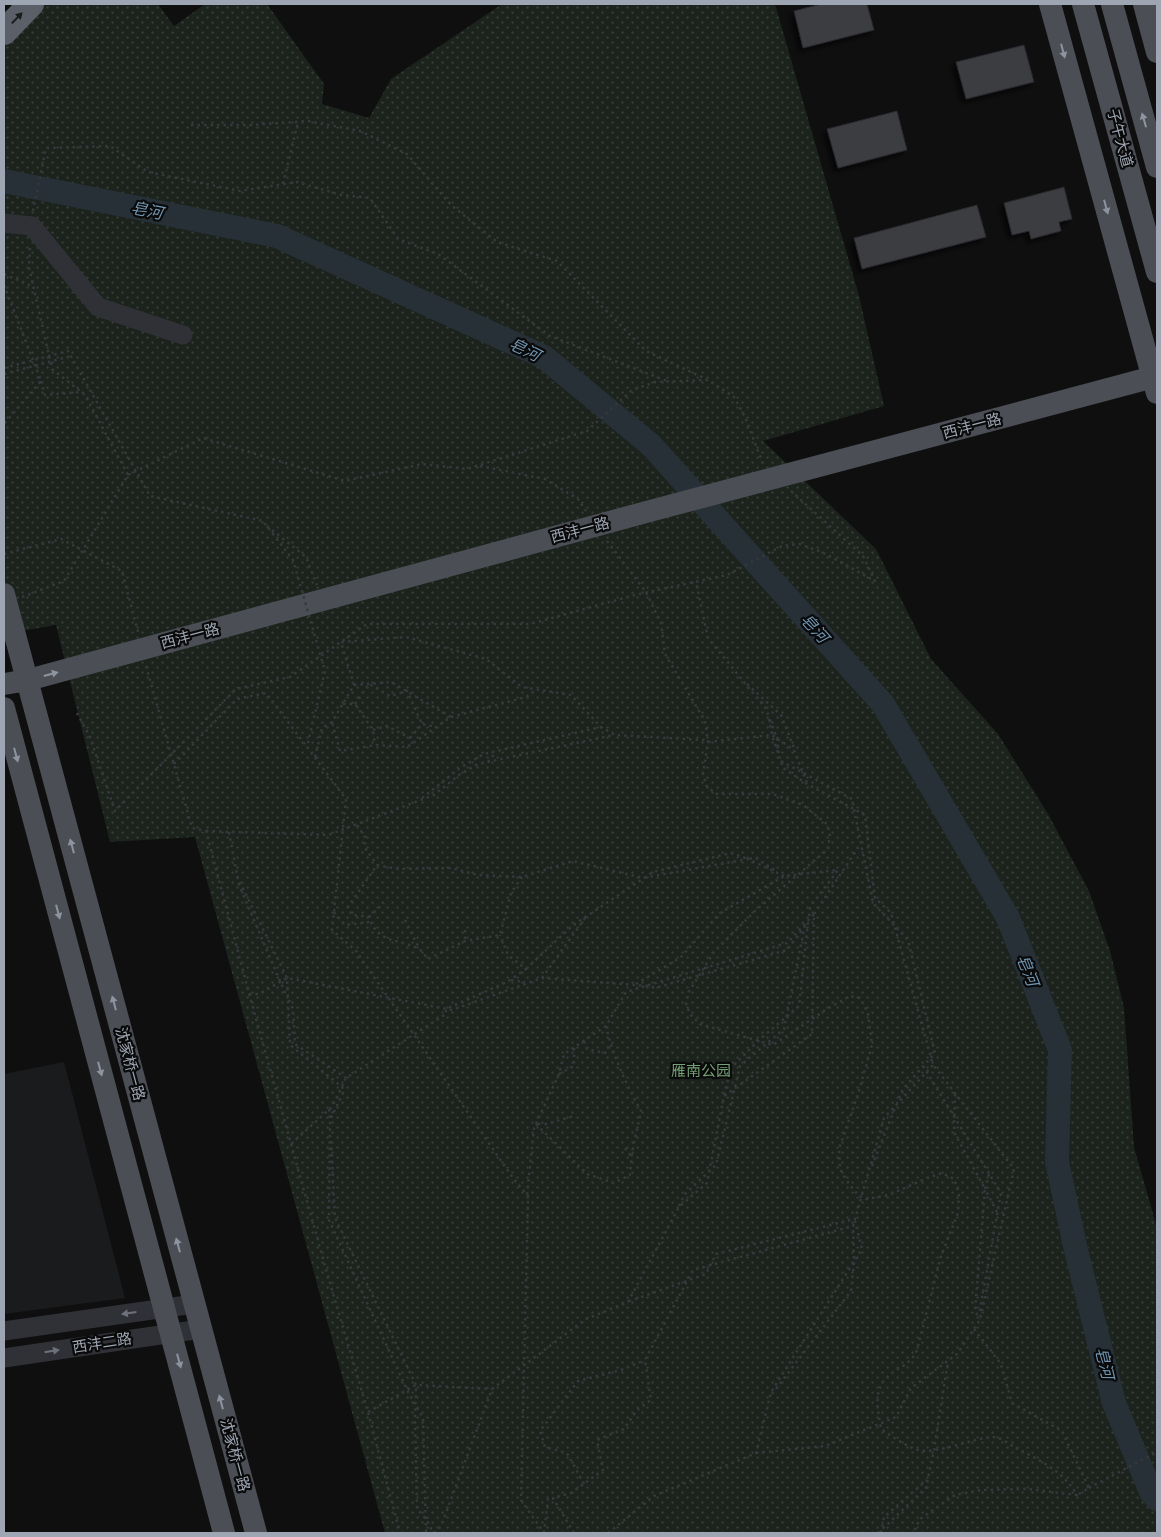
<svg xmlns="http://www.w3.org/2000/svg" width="1161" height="1537" font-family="Cabin,'Noto Sans SC',sans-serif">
<defs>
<pattern id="park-dots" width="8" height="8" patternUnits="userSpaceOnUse" patternTransform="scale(1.25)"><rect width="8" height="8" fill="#1b231c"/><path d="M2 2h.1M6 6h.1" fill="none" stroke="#39403b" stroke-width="1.8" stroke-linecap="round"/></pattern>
<filter id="shadow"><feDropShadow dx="-4" dy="4" stdDeviation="2.5" flood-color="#0009"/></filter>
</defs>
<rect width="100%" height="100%" fill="#0f0f10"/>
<path fill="#1a1b1d" d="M64 1062 125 1298 4 1314V1074Z"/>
<path fill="url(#park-dots)" d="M44 4H158L174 26 205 4H267L324 84 322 104 369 118 391 79 502 4H775L859 296 884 406 763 441 876 549 931 659 998 734 1048 814 1089 891 1110 951 1124 1008 1134 1147 1157 1228V1533H385L195 837 110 842 56 625 4 634V42Z"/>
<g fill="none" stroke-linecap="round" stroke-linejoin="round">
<path stroke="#273037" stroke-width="24" d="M4 181 277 236 544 357 651 445 883 704 1008 918 1060 1050 1057 1162 1076 1250 1114 1403 1151 1492 1157 1499"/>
</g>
<path fill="#3b3c41" stroke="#29292d" filter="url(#shadow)" d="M821 4H867L874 30 803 48 794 11Z
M1024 45 1034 82 966 99 956 62Z
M897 111 907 150 838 168 827 129Z
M1064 187 1072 219 1059 222 1061 231 1031 239 1029 231 1012 235 1004 203Z
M977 205 986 237 862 269 854 238Z"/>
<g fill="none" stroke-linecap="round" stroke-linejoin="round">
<path stroke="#35383d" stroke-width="2.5" stroke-dasharray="2.5 4" stroke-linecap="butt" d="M191 125H252L308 121 360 131 407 154 451 205 497 242 557 261 646 351 706 379
M283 184 298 122
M33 211 46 148 110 146 148 172 240 191 297 182 341 195 370 198 398 239 438 254 550 336 667 381
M30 248 29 267 52 369 85 395 128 475
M4 274 34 287
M4 285 41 381 4 424
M41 381 45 395 81 392
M480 466 545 479 578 499 586 511
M267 526 306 557 317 585
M607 541 646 592 661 623 665 654 705 721 708 742 703 774 707 787 717 794H773L803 805 827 824 830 833 828 849 756 910 714 952 688 993 686 1005 691 1015 700 1024 773 1045 827 1009 850 996 860 998 868 1013 872 1045 858 1094 839 1149 840 1169 849 1184 859 1196 867 1199 889 1195 927 1178 942 1173 954 1179 959 1193 958 1213 941 1256 917 1350C913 1359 907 1364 898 1369 871 1385 877 1403 881 1429 893 1437 905 1446 918 1450 935 1455 973 1438 993 1437 1000 1437 1008 1443 1014 1447 1037 1459 1064 1471 1077 1495L1028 1489 982 1490 955 1495 920 1519 913 1533
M4 554 61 539 122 571 138 632
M22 597 64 581 128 475 203 438 345 481 422 464 467 469 587 431 632 390 655 382 708 380 734 397 745 417 763 464
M146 666 192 828 206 831 250 997 327 1273 368 1412 400 1533
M747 684 781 715 794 748
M354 685 341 642 406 637 486 659 522 687 571 695 601 727 615 735 704 740 708 742 772 735 794 750 807 783
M343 704H355L373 730 375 745
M355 704 369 684 390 696 407 691 422 724
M77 713 90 737 115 811 236 689 290 677 367 624H530L635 595 727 575 782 546 799 544 822 552 875 581 863 556 791 491
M451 717 526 697 536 690
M770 720 777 738 779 753
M373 730 387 726 410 738 412 744
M410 738 422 724 436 727
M315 757 322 728 332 722 354 685 391 682 451 717 407 747 376 745 340 751 332 722
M781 761 852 799 873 903 908 940 935 1053 903 1089 897 1103
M488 762 495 753
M174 764 237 699 266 693 307 747
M422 798 460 768 484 754 601 727
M357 825 365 837V848L377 865
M206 831 328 835 434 795 459 775 478 764 614 735
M229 832 239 885 286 995
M237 876 287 978 290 1045 342 1087 344 1091 330 1120 329 1220 407 1390 423 1418 426 1533
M522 877 511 893 500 935 465 941 428 959C425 956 422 950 417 948 397 938 378 944 369 917L352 915 348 907 377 865 398 869 451 868 478 875 522 877 573 861 643 878 748 859 784 876
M334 912 345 925 370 922
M814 914 860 845
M369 917 384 903
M405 920 419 948
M465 930V941
M526 969 572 926 653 872 731 853 748 859 756 858 776 871
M542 978 585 918
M511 980 525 982
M636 984 681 957 720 913 784 876 838 870 810 907 809 919
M249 994H259L287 978 452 1010 542 978 648 986 655 988 787 950 802 930
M289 1000 293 1009 295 1044 346 1078
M584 1041 587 1049 605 1053 610 1046
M923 1066 1001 1193 980 1309V1316
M559 1074 574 1066V1047
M955 1094 954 1132 985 1189 975 1311 980 1319
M724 1095 731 1068 759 1040 799 1006 808 922
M329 1109 330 1118
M536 1124 587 1174 614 1183 630 1175 632 1152 641 1111C626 1084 613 1056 606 1026
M538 1124H546L574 1116
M331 1141 335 1218 416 1385 415 1420 417 1509 427 1520 433 1533
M291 1144 332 1107 346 1078 446 1014V1009L507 982 526 969 508 955 500 935
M625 1148 631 1156
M872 1166 895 1108
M989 1174 985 1189 997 1212
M679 1206 685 1194 716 1165 740 1066 784 1029 805 925
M974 1329 1001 1364 1012 1403 1062 1431 1089 1488 1077 1495
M772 1394 851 1291 854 1263 853 1226
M368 1412 416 1385 492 1389
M756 1453 825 1446 896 1417 911 1388 957 1354 980 1320 1014 1169 934 1066
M584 1484 567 1453 545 1447 540 1431 578 1381 621 1370 645 1360
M1089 1488 1157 1452
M434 1533 439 1529 443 1521 492 1389 586 1319 628 1302 679 1207 707 1183 724 1096 812 1034 814 914 787 943 626 992 606 1026 564 1054 559 1074 534 1128 527 1195
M544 1533 548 1499 553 1498
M574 1533 553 1498 571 1493 603 1470 597 1440 624 1429 637 1410 651 1400 645 1360 693 1270 853 1226 884 1118 933 1065 891 913 875 898 865 815 807 784 783 768 772 735 767 710 708 638 696 582
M608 1533 654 1496 756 1453 771 1392 862 1249 855 1221 850 1220 716 1254 706 1274 630 1301
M878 1533 926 1488 934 1450 948 1361
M881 1533 884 1517 927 1480"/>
<path stroke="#303136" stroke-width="19" d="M4 223 32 226 98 307 183 335
M4 1331 194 1304
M4 1358 201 1329"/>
<path stroke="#4b4e55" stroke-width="22" d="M1050 4 1157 393
M1083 4 1157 272
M1112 4 1157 167
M1144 4 1157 52
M4 594 256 1533
M4 684 28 680 650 511 1157 376
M4 708 224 1533"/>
<path stroke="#5b5f67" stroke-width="26" d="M4 32 31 4"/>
<path stroke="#35383d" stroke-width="2.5" stroke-dasharray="2.5 4" stroke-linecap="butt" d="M4 368 68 351 150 496 263 521 293 560 325 671 307 747 346 799 332 930 356 951 513 1178 528 1196 521 1500 544 1533
M4 374 71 356"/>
</g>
<defs><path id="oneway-solid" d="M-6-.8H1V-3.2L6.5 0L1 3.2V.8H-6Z" transform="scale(1.25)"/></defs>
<use fill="#1a1b1d" href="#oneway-solid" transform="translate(17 18) rotate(-46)"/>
<g fill="#8d94a0">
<use href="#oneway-solid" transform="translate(1063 51) rotate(75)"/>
<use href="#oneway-solid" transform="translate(1144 120) rotate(-106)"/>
<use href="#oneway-solid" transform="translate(1106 207) rotate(75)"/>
<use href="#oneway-solid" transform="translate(51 674) rotate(-15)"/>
<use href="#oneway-solid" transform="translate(16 755) rotate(75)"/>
<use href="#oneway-solid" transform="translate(72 846) rotate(-105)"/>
<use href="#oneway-solid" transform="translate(58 912) rotate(75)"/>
<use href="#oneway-solid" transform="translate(114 1003) rotate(-105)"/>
<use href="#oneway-solid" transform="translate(100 1069) rotate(75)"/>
<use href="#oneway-solid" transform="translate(178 1245) rotate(-105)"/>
<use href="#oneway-solid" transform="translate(179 1361) rotate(75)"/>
<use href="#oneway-solid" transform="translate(221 1402) rotate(-105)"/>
</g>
<g fill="#6c717b">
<use href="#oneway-solid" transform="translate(129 1313) rotate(172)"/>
<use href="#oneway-solid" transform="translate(52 1351) rotate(-9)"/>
</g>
<g text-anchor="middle" stroke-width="4.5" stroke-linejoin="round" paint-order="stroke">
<g font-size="15" fill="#9ea6b3" stroke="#0a0a0b">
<text transform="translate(1120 138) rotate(75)" y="5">子午大道</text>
<text transform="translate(972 426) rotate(-15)" y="5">西沣一路</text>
<text transform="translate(580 530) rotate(-15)" y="5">西沣一路</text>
<text transform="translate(190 636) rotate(-15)" y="5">西沣一路</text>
<text transform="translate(130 1064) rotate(75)" y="5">沈家桥一路</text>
<text transform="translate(102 1343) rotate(-9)" y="5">西沣二路</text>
<text transform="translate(235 1455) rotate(75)" y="5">沈家桥一路</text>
</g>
<g font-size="15" fill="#73a074" stroke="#0a0a0b">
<text x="701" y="1076">雁南公园</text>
</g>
<g font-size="16" font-style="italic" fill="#7196b2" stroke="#0a0a0b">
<text transform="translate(147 210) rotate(11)" y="6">皂河</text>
<text transform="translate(525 349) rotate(26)" y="6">皂河</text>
<text transform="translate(815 628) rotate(48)" y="6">皂河</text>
<text transform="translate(1028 970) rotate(69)" y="6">皂河</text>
<text transform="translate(1105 1363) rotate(77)" y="6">皂河</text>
</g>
</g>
<rect width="1161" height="1537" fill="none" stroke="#9ea6b3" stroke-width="10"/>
</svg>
